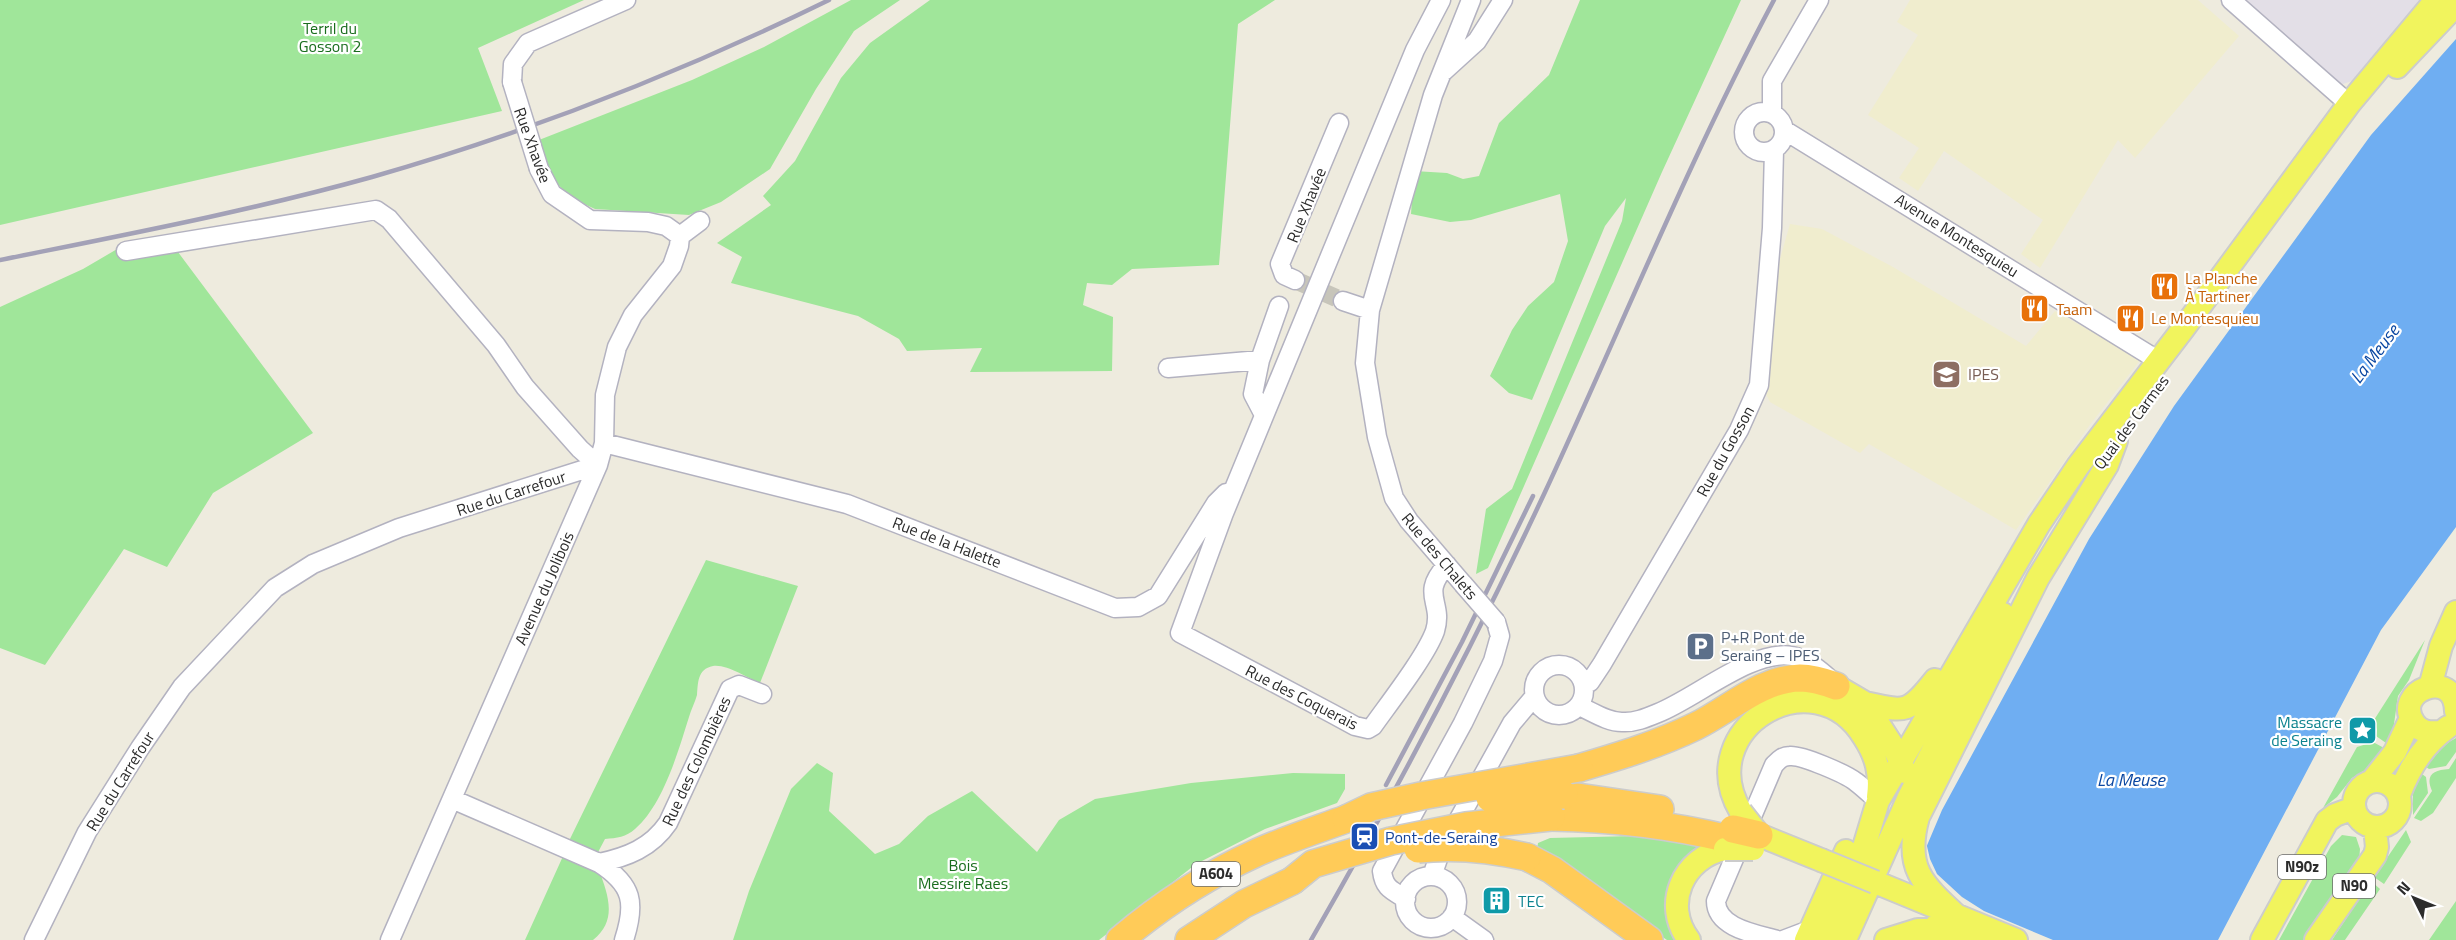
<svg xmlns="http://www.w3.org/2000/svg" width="2456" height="940" font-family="'Titillium Web',sans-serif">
<rect width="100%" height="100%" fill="#eeebde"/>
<path fill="#e3dfe7" d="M2244 0H2427L2358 79 2343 84 2335 81Z"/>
<path fill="#f0edce" d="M1910 0H2198L2239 36 2135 158 2118 140 2040 268 2021 254 2043 220 1944 151 1918 191 1899 178 1919 148 1868 115 1918 35 1897 22Z
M1790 224 1822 229 1893 267 2026 346 2055 311 2141 359 2089 426 2016 530 1869 444 1860 453 1770 402 1763 388 1773 283Z"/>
<path fill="#a0e69a" d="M0 0H584L478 48 502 111 0 225Z
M851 0H900L854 31 816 89 770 169 721 202 689 215 595 209 573 199 553 180 539 140 692 80 764 47Z
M930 0H1275L1238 24 1219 265 1132 269 1112 285 1087 283 1083 305 1113 317 1112 371 970 372 982 348 907 351 899 339 858 316 731 283 742 257 717 243 771 205 763 196 795 161 841 78 870 43Z
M1580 0H1741L1662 172 1488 568 1476 574 1486 509 1512 489 1622 221 1626 198 1605 226 1532 400 1509 393 1490 376 1512 330 1528 306 1554 282 1568 241 1560 194 1471 220 1450 222 1411 214 1414 171 1447 173 1463 179 1479 176 1499 123 1549 75Z
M172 244 313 433 213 493 167 567 124 549 45 665 0 648V307L83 269 124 245Z
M706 560 798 586 760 683C747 678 727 664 713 666 697 669 698 684 697 695 695 702 691 710 689 717 678 752 663 805 635 829 626 837 617 838 605 839L596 856 568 843Z
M2425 640 2409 680 2398 696 2393 731 2386 743 2376 736 2377 730 2374 720Z
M2456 738V752L2446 766 2429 769 2426 767 2442 746Z
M2373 742 2384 748 2372 766 2352 778 2337 797 2323 808 2357 747Z
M2456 758V778L2433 813 2421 821 2414 818 2432 791C2425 775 2433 770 2449 769Z
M817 763 833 773 829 811 875 854 899 844 928 816 972 791 1037 852 1059 820 1095 799 1191 783 1293 773 1345 774V789L1337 803 1265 829 1196 864 1099 940H733L749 891 791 789Z
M2422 774 2426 777 2428 793 2413 815V791Z
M2406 830 2411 842 2384 884 2374 877Z
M2342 835 2356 837 2360 849 2359 861 2306 940H2279L2331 846Z
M1634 836 1710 845 1698 852 1680 940H1667L1537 850 1538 843 1550 838Z
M564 854 599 870C608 895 618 920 593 940H525Z
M2371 881 2380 889 2345 940H2332Z
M2456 901V940H2429Z"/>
<path fill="#6faef2" d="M2456 39V527L2381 630 2218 940H1887L1942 810 2089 539 2174 406 2371 135Z"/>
<path fill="#eeebde" d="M1926 842 1930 859 1937 874 1962 897 1984 911 2053 940H1884Z"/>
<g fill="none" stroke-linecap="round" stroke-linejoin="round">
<path stroke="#c7c5ba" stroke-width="18" stroke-dasharray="18 9" stroke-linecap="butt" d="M1295 280 1343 301"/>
<defs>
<path id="minor" d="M1441 0 1415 50 1224 513 1180 633 1331 713 1355 726 1368 729 1373 726C1390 702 1426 656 1435 631 1444 601 1419 595 1447 565
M2231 0 2349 104
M1444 71 1477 41 1503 0
M512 82 513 64 528 43 626 0
M1744 132a20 20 0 1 1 40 0a20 20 0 1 1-40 0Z
M1772 113V81L1819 0
M1784 130 2159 361
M539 169 552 194 590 220 648 222 666 226 680 236
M680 236 700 221
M126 251 376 210 389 219 496 345 525 387 580 449 598 465
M1295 280 1284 275 1280 264 1339 123
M1343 301 1370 310
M1168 368 1260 360
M1264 415 1253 394 1260 360 1279 306
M604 443 847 504 1115 608 1138 607 1158 596 1216 503 1226 493
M1463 584 1409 521 1394 498 1377 437 1365 363 1370 310 1433 95 1471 0
M1534 690a25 25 0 1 1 50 0a25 25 0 1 1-50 0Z
M1584 685 1590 682 1602 664 1739 430 1759 385 1772 228 1774 150
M1579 706C1593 712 1607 722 1622 722 1634 723 1646 718 1658 713 1696 698 1752 649 1792 656 1807 659 1820 670 1831 680
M452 799 599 863C627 857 651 848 668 823L730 689 739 685 762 694
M599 863C633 885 636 903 624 940
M1432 876 1440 853 1512 723 1534 697
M1405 902a26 26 0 1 1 52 0a26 26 0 1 1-52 0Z
M1406 899C1391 890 1384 888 1382 871L1463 723 1493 661 1500 636 1496 622
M1452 917 1484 940
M34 940 87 832 140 748 182 687 275 588 313 564 399 528 598 465
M390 940 598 465 604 443 605 395 617 347 633 315 672 266 679 246 680 236
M1777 940C1756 934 1716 928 1716 901L1774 765C1779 760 1782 756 1790 756 1802 755 1846 774 1856 782 1864 788 1871 795 1878 801
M1783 940 1812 929"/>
<path id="major" d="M2397 67 2456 5
M1836 686 1865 703 1894 748 1905 772
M2430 687 2441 646 2456 612
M1865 703C1906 712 1908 714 1935 680
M2439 732C2429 733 2420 732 2414 723 2391 691 2455 666 2456 711
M2354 804a23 23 0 1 1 46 0a23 23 0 1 1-46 0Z
M2372 781 2395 752 2411 718
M2399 795C2409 768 2424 744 2448 727
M1741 812C1691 729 1814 655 1864 737 1877 757 1881 774 1878 797
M1759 835 1821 860
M1875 882 2016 940
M1957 916C1922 884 1904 867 1918 817L2038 578 2107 465 2116 441
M1937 924 1974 940
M1689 940C1662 905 1683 857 1725 849
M1806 940 1846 851
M1828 940 1861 857 1878 801 2039 524 2078 466 2183 329 2349 104 2436 0
M1845 940 1909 797 2003 614
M1886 940 1918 930H1950
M2262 940 2327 821 2335 815 2354 808
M2316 940 2375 855 2377 847 2375 828"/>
<path id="highway" d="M1579 768C1620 756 1659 744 1696 726 1730 709 1761 679 1800 678 1812 678 1825 682 1836 686
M1564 795 1660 809
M1551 817C1611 818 1671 825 1729 839
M1527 857 1552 870 1649 940
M1120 940C1160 906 1208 875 1256 853 1285 840 1316 830 1346 819
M1189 940 1244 904 1292 881"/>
</defs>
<use href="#minor" stroke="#b3b2c0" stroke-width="21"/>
<use href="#major" stroke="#ccc" stroke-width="26"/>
<use href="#highway" stroke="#ccc" stroke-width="30"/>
<use href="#minor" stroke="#fff" stroke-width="18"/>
<use href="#major" stroke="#f1f45d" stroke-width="22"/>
<use href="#highway" stroke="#ffcb58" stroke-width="27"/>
<path stroke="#a3a1b7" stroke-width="4.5" d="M0 260C124 235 250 211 372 177 530 132 682 72 829 0
M1386 785 1462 642 1533 496
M1311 940C1395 794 1474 644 1545 492 1621 328 1689 160 1774 0"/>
<defs>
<path id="minor-bridge" d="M512 82 539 169
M1463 584 1496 622"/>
<path id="major-bridge" d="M1741 812 1759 835
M1725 849H1753
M1821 860 1875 882"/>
<path id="highway-bridge" d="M1490 798 1564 795
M1346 819 1371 807 1421 796 1579 768
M1733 829 1759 835
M1418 849C1454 845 1492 849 1527 857
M1292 881 1313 864 1391 841 1466 826 1551 817"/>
</defs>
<use href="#minor-bridge" stroke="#b3b2c0" stroke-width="21" stroke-linecap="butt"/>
<use href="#major-bridge" stroke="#ccc" stroke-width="26" stroke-linecap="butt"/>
<use href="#highway-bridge" stroke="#ccc" stroke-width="30" stroke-linecap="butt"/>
<use href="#minor-bridge" stroke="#fff" stroke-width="18"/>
<use href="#major-bridge" stroke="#f1f45d" stroke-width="22"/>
<use href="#highway-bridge" stroke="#ffcb58" stroke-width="27"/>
</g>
<defs>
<symbol id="restaurant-square" viewBox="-11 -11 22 22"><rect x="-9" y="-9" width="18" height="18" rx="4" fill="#e8710a" stroke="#fff"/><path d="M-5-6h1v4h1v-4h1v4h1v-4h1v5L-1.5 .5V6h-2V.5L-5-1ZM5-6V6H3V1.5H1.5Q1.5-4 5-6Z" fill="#fff"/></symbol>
<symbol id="school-square" viewBox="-11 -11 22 22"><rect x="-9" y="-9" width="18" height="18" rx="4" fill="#8d6e63" stroke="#fff"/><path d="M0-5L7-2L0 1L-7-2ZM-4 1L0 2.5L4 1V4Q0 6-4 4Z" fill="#fff"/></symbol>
<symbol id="parking-square" viewBox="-11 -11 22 22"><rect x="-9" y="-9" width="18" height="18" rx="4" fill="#5c6f8a" stroke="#fff"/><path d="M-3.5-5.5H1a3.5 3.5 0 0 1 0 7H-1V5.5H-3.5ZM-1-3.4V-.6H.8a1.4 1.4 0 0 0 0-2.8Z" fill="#fff"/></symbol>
<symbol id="sight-square" viewBox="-11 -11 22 22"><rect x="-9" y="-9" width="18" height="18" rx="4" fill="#0f9aa8" stroke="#fff"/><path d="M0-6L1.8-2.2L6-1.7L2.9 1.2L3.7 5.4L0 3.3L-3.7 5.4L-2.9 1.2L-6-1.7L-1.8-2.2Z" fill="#fff"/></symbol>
<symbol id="station-square" viewBox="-11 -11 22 22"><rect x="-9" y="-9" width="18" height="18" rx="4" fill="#1a4fb4" stroke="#fff"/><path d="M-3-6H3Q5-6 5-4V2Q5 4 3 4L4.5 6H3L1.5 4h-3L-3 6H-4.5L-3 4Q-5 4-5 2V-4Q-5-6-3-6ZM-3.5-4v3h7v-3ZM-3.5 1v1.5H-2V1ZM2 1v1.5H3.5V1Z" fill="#fff"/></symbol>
<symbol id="building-square" viewBox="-11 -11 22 22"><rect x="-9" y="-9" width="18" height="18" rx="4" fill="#0f9aa8" stroke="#fff"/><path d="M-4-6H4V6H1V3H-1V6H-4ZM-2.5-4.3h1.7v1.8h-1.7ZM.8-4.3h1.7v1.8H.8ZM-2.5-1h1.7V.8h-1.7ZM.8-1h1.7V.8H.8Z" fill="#fff"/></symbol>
</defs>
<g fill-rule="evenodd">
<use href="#restaurant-square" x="2148" y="270" width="33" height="33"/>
<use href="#restaurant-square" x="2018" y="292" width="33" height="33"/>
<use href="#restaurant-square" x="2114" y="302" width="33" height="33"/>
<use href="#school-square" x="1930" y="358" width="33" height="33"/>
<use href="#parking-square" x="1684" y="630" width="33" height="33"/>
<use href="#sight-square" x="2346" y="714" width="33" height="33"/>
<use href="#station-square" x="1348" y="820" width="33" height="33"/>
<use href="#building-square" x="1480" y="884" width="33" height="33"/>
</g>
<g text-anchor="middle" stroke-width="4.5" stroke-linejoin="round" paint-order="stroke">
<g fill="#fff" stroke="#6b6b6b" stroke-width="1.5">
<rect x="2278" y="855" width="48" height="24" rx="4.5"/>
<rect x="1192" y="862" width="48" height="24" rx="4.5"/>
<rect x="2333" y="874" width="42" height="24" rx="4.5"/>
</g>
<g font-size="15" font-weight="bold" fill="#2c2c2c">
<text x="2302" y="872">N90z</text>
<text x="1216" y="879">A604</text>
<text x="2354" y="891">N90</text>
</g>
<g font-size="16" fill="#196d1d" stroke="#fff">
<text x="330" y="34">Terril du<tspan x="330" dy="18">Gosson 2</tspan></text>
<text x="963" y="871">Bois<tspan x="963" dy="18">Messire Raes</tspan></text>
</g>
<g font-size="16" fill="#2c2c2c" stroke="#fff">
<text transform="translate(533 145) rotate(70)" y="6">Rue Xhavée</text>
<text transform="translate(1306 205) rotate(-68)" y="6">Rue Xhavée</text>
<text transform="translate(1957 235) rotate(32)" y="6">Avenue Montesquieu</text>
<text transform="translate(2131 422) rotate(-53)" y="6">Quai des Carmes</text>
<text transform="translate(1725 451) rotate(-61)" y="6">Rue du Gosson</text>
<text transform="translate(511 493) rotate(-18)" y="6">Rue du Carrefour</text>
<text transform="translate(947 542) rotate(21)" y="6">Rue de la Halette</text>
<text transform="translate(1440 556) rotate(50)" y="6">Rue des Chalets</text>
<text transform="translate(544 588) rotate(-66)" y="6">Avenue du Jolibois</text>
<text transform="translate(1302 697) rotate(27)" y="6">Rue des Coquerais</text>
<text transform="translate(696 761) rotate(-65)" y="6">Rue des Colombières</text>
<text transform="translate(120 781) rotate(-58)" y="6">Rue du Carrefour</text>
</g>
<g font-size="16" fill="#c56008" stroke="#fff" text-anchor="start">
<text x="2185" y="284">La Planche<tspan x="2185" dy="18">À Tartiner</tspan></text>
<text x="2056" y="315">Taam</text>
<text x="2151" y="324">Le Montesquieu</text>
</g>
<g font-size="16" fill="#785e54" stroke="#fff" text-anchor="start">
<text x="1968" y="380">IPES</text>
</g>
<g font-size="16" fill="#4e5e75" stroke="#fff" text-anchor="start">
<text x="1721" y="643">P+R Pont de<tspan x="1721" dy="18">Seraing – IPES</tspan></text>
</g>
<g font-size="16" fill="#0d838f" stroke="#fff" text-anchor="end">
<text x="2342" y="728">Massacre<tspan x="2342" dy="18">de Seraing</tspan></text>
<text x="1518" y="907" text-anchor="start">TEC</text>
</g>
<g font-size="16" fill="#164399" stroke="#fff" text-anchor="start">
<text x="1385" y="843">Pont-de-Seraing</text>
</g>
<g font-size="18" font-style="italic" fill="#0a47a2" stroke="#fff">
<text transform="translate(2375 354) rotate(-53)" y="6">La Meuse</text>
<text x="2131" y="786">La Meuse</text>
</g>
</g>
<g transform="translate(2414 898) rotate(313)" stroke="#ffffff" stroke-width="4.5" paint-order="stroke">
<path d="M0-4.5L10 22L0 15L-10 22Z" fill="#2c2c2c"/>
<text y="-9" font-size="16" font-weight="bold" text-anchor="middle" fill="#2c2c2c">N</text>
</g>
</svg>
